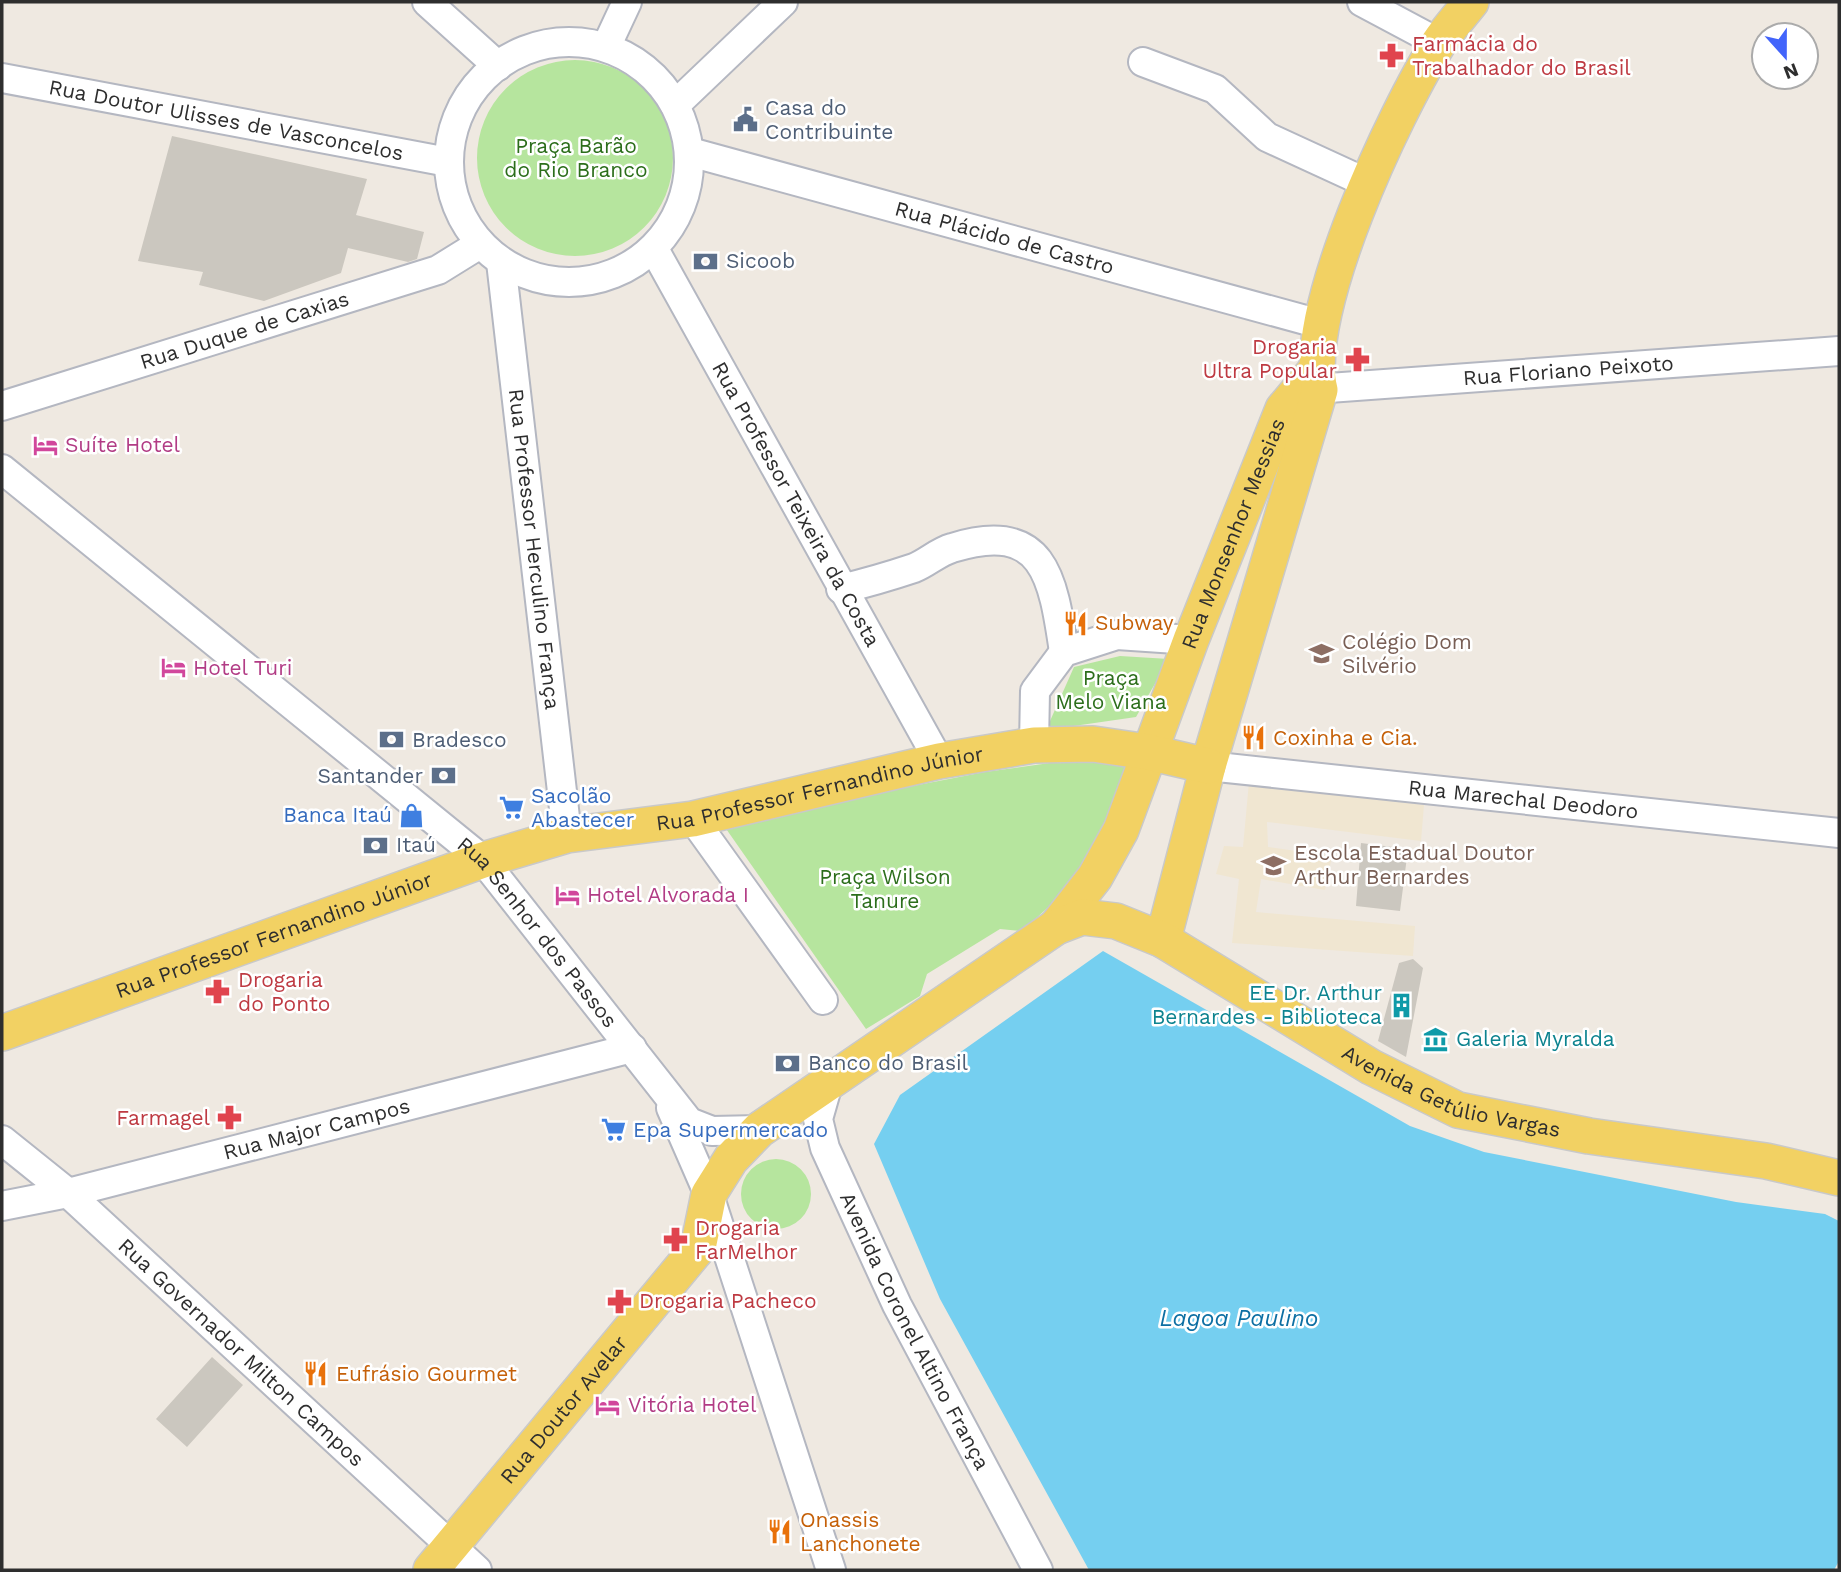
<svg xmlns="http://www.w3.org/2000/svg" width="1841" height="1572" font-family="'Work Sans',sans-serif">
<rect width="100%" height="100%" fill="#efe9e1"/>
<path fill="#f0e6d1" d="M1249 782 1424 805 1421 841 1267 822 1268 847 1332 856 1325 890 1261 879 1256 912 1415 926 1413 956 1232 943 1239 879 1216 874 1224 846 1243 847Z"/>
<path fill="#b6e59e" d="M477 158a98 98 0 1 1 196 0a98 98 0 1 1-196 0Z
M1120 656 1169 659 1136 717 1046 730 1074 667Z
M1064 761 1132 765 1111 829 1065 892 1022 931 1000 929 927 974 920 996 866 1029 722 823 985 772Z
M741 1194a35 35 0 1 1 70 0a35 35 0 1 1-70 0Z"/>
<path fill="#75cff0" d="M1103 951 1410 1126 1484 1152 1736 1202 1825 1214 1839 1221V1561L1834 1570H1089L940 1299 874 1144 900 1095Z"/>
<path fill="#cbc7bf" d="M172 136 367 179 356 215 424 232 417 259 408 262 348 248 341 273 264 301 199 285 203 272 138 261Z
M1361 843 1408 849 1400 911 1356 906Z
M1413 959 1423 968 1406 1057 1378 1041 1399 963Z
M212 1357 243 1385 187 1447 156 1419Z"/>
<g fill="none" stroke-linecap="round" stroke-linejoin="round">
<defs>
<g id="minor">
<path d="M427 2 498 66"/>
<path d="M1362 2 1439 43"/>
<circle cx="569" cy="162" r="120"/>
<path d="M606 47 627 2"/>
<path d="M1143 62 1215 89 1267 137 1367 183"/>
<path id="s1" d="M2 78 448 162"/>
<path d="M675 105 783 2"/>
<path id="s2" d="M690 152 1320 324"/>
<path id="s3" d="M654 249 939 761"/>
<path id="s4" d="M501 262 567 835"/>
<path id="s5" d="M1301 390 1839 351"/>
<path id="s6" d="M2 406 438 270 480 244"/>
<path id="s7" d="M2 469 483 860 689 1122 712 1131 759 1130"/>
<path d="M841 589C866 583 890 576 914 568 927 563 938 552 952 548 1044 519 1053 577 1064 652"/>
<path d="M1034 745 1035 691 1064 652 1117 635 1191 640"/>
<path id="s8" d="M1208 766 1839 833"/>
<path d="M693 819 823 1000"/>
<path id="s9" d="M828 1084 818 1119 825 1148 897 1305 1038 1570"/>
<path d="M671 1108 709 1195 831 1570"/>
<path id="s10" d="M2 1140 68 1193 477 1570"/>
<path id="s11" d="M2 1206 68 1193 632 1048"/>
</g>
<g id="major">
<path id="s12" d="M1056 927 1095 877 1121 830 1191 640 1283 409 1315 371"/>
<path d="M1163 940 1208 766 1320 390C1300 313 1395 112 1438 44 1448 29 1460 16 1471 2"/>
<path id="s13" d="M2 1033 483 860 567 835 693 819 939 761 1034 745 1093 744 1148 752 1208 766"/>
<path id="s14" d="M431 1570 698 1248 709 1194 731 1159 759 1130 1056 927 1082 917 1116 921 1163 940 1371 1067 1458 1110 1589 1136 1766 1161 1839 1178"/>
</g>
</defs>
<use href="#minor" stroke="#b4b7c1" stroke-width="32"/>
<use href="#major" stroke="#c9c9c9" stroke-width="38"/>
<use href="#minor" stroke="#fff" stroke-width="28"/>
<use href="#major" stroke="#f2d163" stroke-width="35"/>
</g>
<defs>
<symbol id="pharmacy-bare" viewBox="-9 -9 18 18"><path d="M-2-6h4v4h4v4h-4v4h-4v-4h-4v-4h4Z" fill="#e0444e" stroke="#fff" stroke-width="2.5" paint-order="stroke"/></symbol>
<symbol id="civic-bare" viewBox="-9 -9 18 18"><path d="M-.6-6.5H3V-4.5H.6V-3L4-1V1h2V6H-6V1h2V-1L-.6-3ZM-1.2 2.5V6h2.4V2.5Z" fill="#5c6f8a" stroke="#fff" stroke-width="2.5" paint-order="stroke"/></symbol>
<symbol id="bank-bare" viewBox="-9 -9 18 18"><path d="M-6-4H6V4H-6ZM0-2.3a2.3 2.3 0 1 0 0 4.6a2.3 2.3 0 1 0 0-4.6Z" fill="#5c6f8a" stroke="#fff" stroke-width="2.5" paint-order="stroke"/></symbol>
<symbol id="hotel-bare" viewBox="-9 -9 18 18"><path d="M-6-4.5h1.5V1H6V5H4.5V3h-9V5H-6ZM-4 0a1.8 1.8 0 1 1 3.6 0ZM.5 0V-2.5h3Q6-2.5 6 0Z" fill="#d1479c" stroke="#fff" stroke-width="2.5" paint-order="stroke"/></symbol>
<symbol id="restaurant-bare" viewBox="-9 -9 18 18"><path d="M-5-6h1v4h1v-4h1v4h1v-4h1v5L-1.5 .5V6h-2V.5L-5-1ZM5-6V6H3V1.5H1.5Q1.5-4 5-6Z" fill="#e8710a" stroke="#fff" stroke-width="2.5" paint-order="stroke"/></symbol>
<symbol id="school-bare" viewBox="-9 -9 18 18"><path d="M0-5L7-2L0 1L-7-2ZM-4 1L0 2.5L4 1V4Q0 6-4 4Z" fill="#8d6e63" stroke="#fff" stroke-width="2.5" paint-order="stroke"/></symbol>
<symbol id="supermarket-bare" viewBox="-9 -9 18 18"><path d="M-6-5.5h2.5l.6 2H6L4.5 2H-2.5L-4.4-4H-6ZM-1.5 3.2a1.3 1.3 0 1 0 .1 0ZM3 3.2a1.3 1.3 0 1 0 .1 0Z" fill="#3f7fe0" stroke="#fff" stroke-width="2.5" paint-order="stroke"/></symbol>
<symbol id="shop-bare" viewBox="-9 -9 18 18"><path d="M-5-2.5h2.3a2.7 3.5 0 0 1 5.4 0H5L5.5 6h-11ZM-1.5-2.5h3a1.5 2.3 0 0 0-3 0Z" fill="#3f7fe0" stroke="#fff" stroke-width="2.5" paint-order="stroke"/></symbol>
<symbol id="building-bare" viewBox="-9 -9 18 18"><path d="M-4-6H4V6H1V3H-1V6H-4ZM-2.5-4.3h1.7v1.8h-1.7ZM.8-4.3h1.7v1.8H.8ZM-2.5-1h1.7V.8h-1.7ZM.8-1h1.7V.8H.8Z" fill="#0f9aa8" stroke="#fff" stroke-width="2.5" paint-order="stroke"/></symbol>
<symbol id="museum-bare" viewBox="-9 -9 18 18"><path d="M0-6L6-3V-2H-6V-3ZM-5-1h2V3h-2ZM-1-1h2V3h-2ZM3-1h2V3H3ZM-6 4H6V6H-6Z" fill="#0f9aa8" stroke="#fff" stroke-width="2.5" paint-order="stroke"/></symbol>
</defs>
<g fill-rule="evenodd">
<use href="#pharmacy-bare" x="1374" y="38" width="35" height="35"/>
<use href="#civic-bare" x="728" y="102" width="35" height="35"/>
<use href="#bank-bare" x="688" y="244" width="35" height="35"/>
<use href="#pharmacy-bare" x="1340" y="342" width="35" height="35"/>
<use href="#hotel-bare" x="28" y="428" width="35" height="35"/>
<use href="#restaurant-bare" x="1058" y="606" width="35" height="35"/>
<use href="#school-bare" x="1304" y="636" width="35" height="35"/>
<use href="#hotel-bare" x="156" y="650" width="35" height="35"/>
<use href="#restaurant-bare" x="1236" y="720" width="35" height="35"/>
<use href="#bank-bare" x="374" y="722" width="35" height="35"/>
<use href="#bank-bare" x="426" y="758" width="35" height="35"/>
<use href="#supermarket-bare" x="494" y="790" width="35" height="35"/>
<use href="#shop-bare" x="394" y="798" width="35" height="35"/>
<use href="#bank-bare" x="358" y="828" width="35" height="35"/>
<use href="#school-bare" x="1256" y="848" width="35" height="35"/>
<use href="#hotel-bare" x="550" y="878" width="35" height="35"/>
<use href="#pharmacy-bare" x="200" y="974" width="35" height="35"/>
<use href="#building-bare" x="1384" y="988" width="35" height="35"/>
<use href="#museum-bare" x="1418" y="1022" width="35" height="35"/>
<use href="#bank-bare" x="770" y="1046" width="35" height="35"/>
<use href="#pharmacy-bare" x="212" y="1100" width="35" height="35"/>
<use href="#supermarket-bare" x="596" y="1112" width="35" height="35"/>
<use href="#pharmacy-bare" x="658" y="1222" width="35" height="35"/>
<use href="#pharmacy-bare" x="602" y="1284" width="35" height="35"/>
<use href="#restaurant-bare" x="298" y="1356" width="35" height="35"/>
<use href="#hotel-bare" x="590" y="1388" width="35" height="35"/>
<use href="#restaurant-bare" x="762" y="1514" width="35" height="35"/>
</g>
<g text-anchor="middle" stroke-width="5" stroke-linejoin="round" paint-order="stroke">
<g font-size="21" fill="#be3a42" stroke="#fff" text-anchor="start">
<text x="1412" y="51">Farmácia do<tspan x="1412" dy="24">Trabalhador do Brasil</tspan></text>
<text x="1337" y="354" text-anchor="end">Drogaria<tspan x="1337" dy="24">Ultra Popular</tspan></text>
<text x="238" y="987">Drogaria<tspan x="238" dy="24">do Ponto</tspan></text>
<text x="210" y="1125" text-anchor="end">Farmagel</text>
<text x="695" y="1235">Drogaria<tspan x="695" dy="24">FarMelhor</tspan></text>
<text x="639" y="1308">Drogaria Pacheco</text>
</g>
<g font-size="21" fill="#4e5e75" stroke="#fff" text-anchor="start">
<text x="765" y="115">Casa do<tspan x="765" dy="24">Contribuinte</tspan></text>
<text x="726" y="268">Sicoob</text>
<text x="412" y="747">Bradesco</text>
<text x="423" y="783" text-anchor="end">Santander</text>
<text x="396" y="852">Itaú</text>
<text x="808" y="1070">Banco do Brasil</text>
</g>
<g font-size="21" fill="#2e2e2e" stroke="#fff">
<text dy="7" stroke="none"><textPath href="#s1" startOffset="228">Rua Doutor Ulisses de Vasconcelos</textPath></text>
<text dy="7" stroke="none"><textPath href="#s2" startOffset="326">Rua Plácido de Castro</textPath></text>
<text dy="7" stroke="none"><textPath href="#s6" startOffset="254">Rua Duque de Caxias</textPath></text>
<text dy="7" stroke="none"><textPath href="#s5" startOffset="268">Rua Floriano Peixoto</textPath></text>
<text dy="7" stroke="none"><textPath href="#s3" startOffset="292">Rua Professor Teixeira da Costa</textPath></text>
<text dy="7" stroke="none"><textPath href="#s12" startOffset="434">Rua Monsenhor Messias</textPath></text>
<text dy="7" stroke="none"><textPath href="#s4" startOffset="289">Rua Professor Herculino França</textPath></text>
<text dy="7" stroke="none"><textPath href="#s13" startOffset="856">Rua Professor Fernandino Júnior</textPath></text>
<text dy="7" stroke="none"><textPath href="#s8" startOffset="317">Rua Marechal Deodoro</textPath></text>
<text dy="7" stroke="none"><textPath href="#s13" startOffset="289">Rua Professor Fernandino Júnior</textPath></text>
<text dy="7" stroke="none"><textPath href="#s7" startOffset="710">Rua Senhor dos Passos</textPath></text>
<text dy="7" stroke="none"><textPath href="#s14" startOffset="1356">Avenida Getúlio Vargas</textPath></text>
<text dy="7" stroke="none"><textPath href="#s11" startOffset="324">Rua Major Campos</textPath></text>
<text dy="7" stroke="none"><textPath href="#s9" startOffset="270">Avenida Coronel Altino França</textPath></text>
<text dy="7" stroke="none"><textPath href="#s10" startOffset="320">Rua Governador Milton Campos</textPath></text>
<text dy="7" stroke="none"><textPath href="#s14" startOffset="208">Rua Doutor Avelar</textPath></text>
</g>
<g font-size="21" fill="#2c6e1b" stroke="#fff">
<text x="576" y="153">Praça Barão<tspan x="576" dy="24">do Rio Branco</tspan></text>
<text x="1111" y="685">Praça<tspan x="1111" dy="24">Melo Viana</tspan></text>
<text x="885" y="884">Praça Wilson<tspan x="885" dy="24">Tanure</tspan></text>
</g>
<g font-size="21" fill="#b23c85" stroke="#fff" text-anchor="start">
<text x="65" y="452">Suíte Hotel</text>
<text x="193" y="675">Hotel Turi</text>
<text x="587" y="902">Hotel Alvorada I</text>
<text x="628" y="1412">Vitória Hotel</text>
</g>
<g font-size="21" fill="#c56008" stroke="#fff" text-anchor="start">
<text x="1095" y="630">Subway</text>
<text x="1273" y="745">Coxinha e Cia.</text>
<text x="336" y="1381">Eufrásio Gourmet</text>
<text x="800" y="1527">Onassis<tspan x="800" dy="24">Lanchonete</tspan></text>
</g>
<g font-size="21" fill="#785e54" stroke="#fff" text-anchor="start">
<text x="1342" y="649">Colégio Dom<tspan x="1342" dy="24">Silvério</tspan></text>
<text x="1294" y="860">Escola Estadual Doutor<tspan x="1294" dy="24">Arthur Bernardes</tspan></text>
</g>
<g font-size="21" fill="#366cbe" stroke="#fff" text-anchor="start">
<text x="531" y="803">Sacolão<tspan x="531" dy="24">Abastecer</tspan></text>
<text x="392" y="822" text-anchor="end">Banca Itaú</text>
<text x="633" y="1137">Epa Supermercado</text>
</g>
<g font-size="21" fill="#0d838f" stroke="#fff" text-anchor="end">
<text x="1382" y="1000">EE Dr. Arthur<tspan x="1382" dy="24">Bernardes - Biblioteca</tspan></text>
<text x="1456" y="1046" text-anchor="start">Galeria Myralda</text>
</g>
<g font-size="23" font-style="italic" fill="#0d6fa3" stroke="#fff">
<text x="1239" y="1326">Lagoa Paulino</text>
</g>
</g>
<rect width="1841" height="1572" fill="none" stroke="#2e2e2e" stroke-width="7"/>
<g transform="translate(1785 56) rotate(159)"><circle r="33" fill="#ffffff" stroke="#ababab" stroke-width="2"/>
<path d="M0-5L12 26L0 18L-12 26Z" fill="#4264fb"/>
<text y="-10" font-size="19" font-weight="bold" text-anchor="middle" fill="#2e2e2e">N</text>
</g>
</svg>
